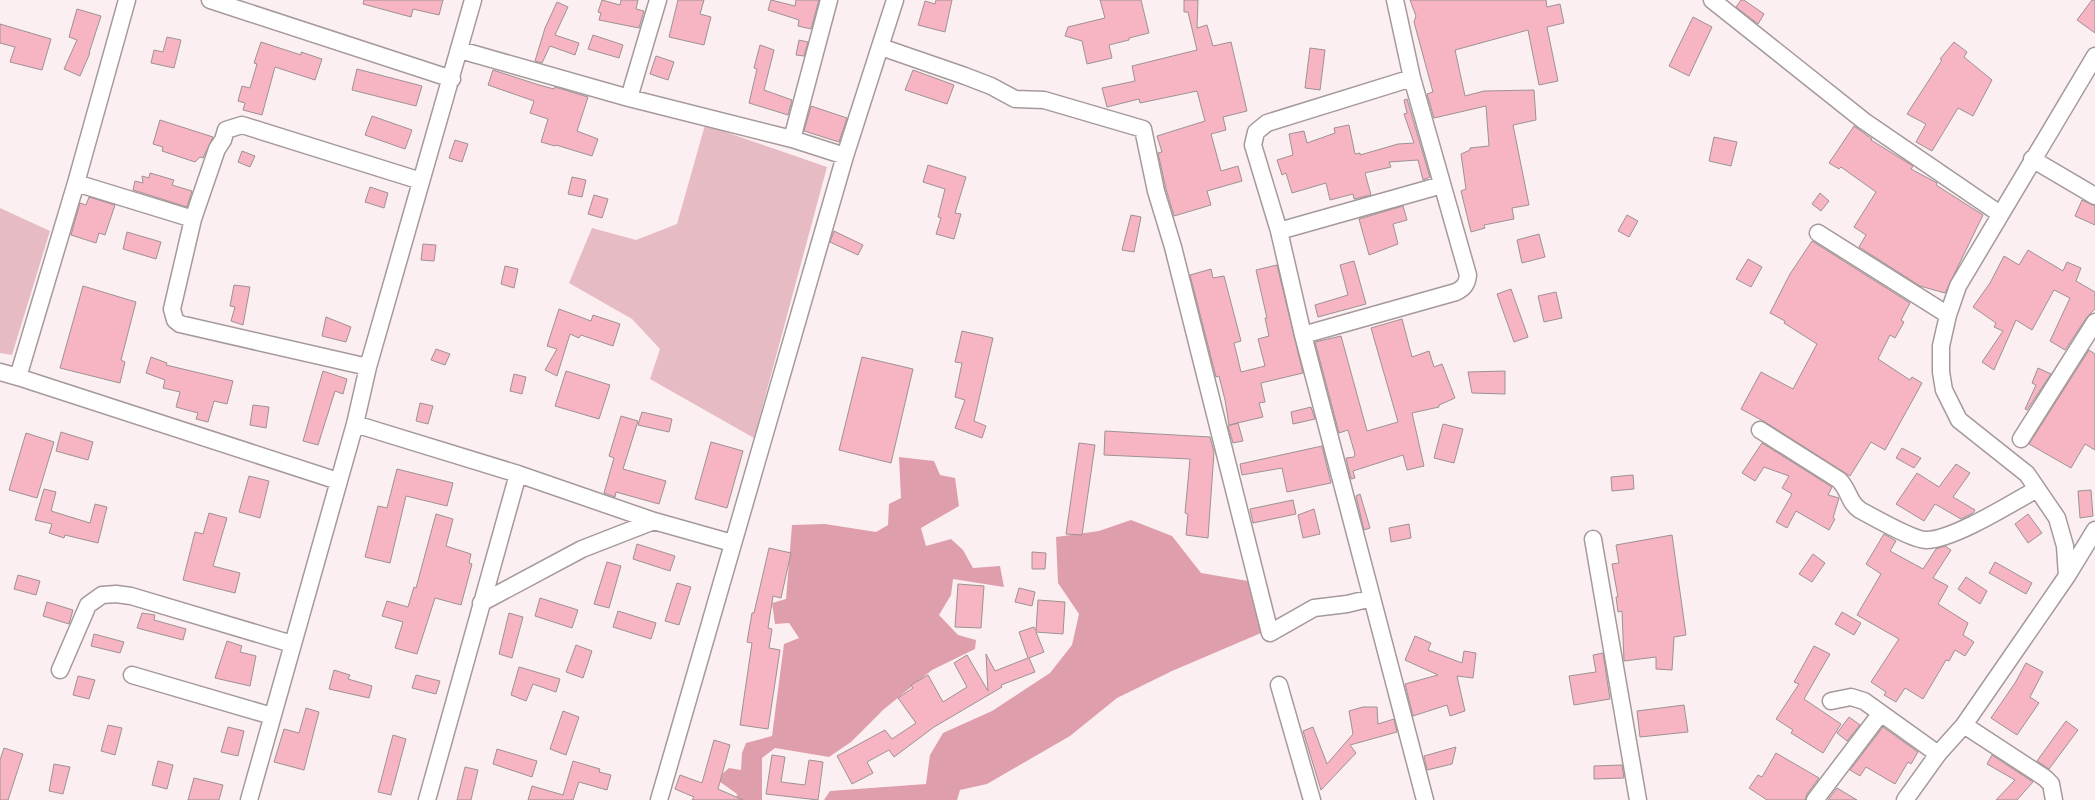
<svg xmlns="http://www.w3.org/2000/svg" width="2095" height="800" font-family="'Fira Sans',sans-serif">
<rect width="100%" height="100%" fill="#fceff1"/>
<path fill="#e7bbc3" d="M705 125 827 167 754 438 650 379 660 349 632 319 569 283 592 228 636 240 677 224Z
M0 208 50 231 12 355 0 353Z"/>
<path fill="#df9eac" d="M899 457 934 461 940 475 955 478 959 506 921 528 926 546 951 539 963 550 973 568 1000 566 1004 587 953 579 951 595 939 615 958 635 976 640 975 649 932 670 883 710 851 742 829 757 775 748 762 758V800H736L737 794 716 779 729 768 741 770 742 753 746 743 772 736 784 644 799 638 789 623 775 624 772 603 786 599 792 525 825 524 876 532 888 525 889 504 901 498Z
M1131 520 1172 536 1201 573 1248 581 1261 633 1172 671 1117 698 1070 736 987 784 960 790 957 800H824L830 791 926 784 930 755 943 733 992 711 1050 673 1072 645 1079 614 1058 583 1056 537 1099 531Z"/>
<path fill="#f7b4c2" stroke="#9d9294" d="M364 0H443L439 15 413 9 411 17 363 4Z
M602 0 620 5 621 0H638L636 9 644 11 639 28 599 20 601 13 598 12Z
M678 0H704L700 14 711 17 704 45 669 37Z
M771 0 795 6 796 0H819L811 29 798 26 799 20 768 10Z
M936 0H952L945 32 918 25 925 1 935 4Z
M1100 0H1141L1149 33 1129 38V40L1109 45 1112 58 1087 64 1082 41 1065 36 1068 27 1105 18Z
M1184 0H1198L1197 28 1207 25 1213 46 1231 42 1247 111 1223 117 1226 130 1211 134 1221 171 1238 166 1242 181 1207 191 1211 205 1174 216 1166 189 1158 153 1162 152 1157 136 1205 121 1197 91 1140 103 1139 99 1107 107 1102 88 1135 81 1132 66 1197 50 1188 12H1184Z
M1410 0H1546L1547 7 1560 4 1564 23 1547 27 1558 81 1539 85 1528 30 1455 50 1465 96 1484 91 1534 90 1536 120 1513 125 1529 205 1512 208 1514 219 1484 225 1485 228 1471 232 1461 191 1466 189 1461 154 1470 150V148L1489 146 1486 106 1434 118 1427 94 1433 92 1414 22 1416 16Z
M1741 0H1744L1764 14 1758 24 1736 7Z
M2092 0H2095V33L2077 20Z
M557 2 568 7 555 35 579 43 575 55 550 46 542 63 535 61 545 28Z
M77 9 101 16 89 53H90L80 76 64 69 77 40 69 37Z
M1693 17 1712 27 1689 76 1669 66Z
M0 24 51 39 42 70 10 62 15 47 0 43Z
M593 35 623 45 619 58 588 49Z
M167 37 181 40 174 68 151 63 154 50 163 52Z
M799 40 808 42 804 56 796 55Z
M261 42 301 55V52L322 59 315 80 275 67 262 115 243 110 245 103 238 101 242 86 250 88 257 64 254 63Z
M1954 42 1967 52 1964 57 1992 80 1973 116 1958 108 1932 151 1916 142 1926 124 1907 114 1942 60 1940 59Z
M760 45 774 50 764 90 792 100 788 115 749 103 757 69 754 68Z
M1310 48 1325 50 1320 90 1305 88Z
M656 56 674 62 668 80 650 74Z
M357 69 422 86 416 106 352 90Z
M493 70 539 85 554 89 555 87 588 97 577 131 598 139 592 156 556 145 555 146 541 142 548 119 530 113 534 101 488 85Z
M913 70 954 85 947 104 905 90Z
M1407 99 1430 177 1423 180 1418 160 1389 162 1391 167 1365 173 1371 195 1354 199 1353 194 1330 200 1326 183 1292 193 1286 173 1282 175 1277 160 1293 155 1289 134 1304 131 1307 143 1335 133 1334 128 1349 125 1355 154 1360 153V155L1398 144 1414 143 1404 114 1407 113 1404 100Z
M811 106 847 118 839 142 804 131Z
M372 116 412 130 405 149 365 135Z
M160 120 213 137 203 158 200 157 195 162 162 151 163 147 153 144Z
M1854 126 1872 139 1871 140 1913 166 1911 169 1937 183 1936 185 1983 215 1945 293 1920 286 1859 247 1866 235 1854 227 1876 192 1841 167 1839 169 1829 163Z
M1714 137 1737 142 1731 166 1709 161Z
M455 140 468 144 462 162 449 158Z
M242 151 255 156 250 167 238 162Z
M928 165 966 177 955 213 961 214 954 239 936 234 941 218 938 217 945 189 923 182Z
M150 173 174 180 172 185 192 191 187 207 133 190 135 181 143 183 142 176 149 178Z
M572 177 586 180 582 197 568 194Z
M370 187 388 193 384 208 365 202Z
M1820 193 1829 201 1821 211 1812 204Z
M594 195 608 199 602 218 588 214Z
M89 197 115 205 105 235 99 233 96 243 71 235 80 203 86 205Z
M2082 200 2095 206V225L2075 216Z
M1403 206 1407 220 1393 224 1398 244 1369 255 1359 219Z
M1131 215 1141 217 1134 252 1122 250Z
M1627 215 1638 221 1629 237 1618 231Z
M834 231 863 245 858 255 830 242Z
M127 232 161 242 156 259 123 249Z
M1539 234 1545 257 1522 263 1517 240Z
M1812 241 1910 303 1901 320 1904 322 1895 338 1890 335 1878 359 1910 380 1912 377 1922 383 1885 450 1871 442 1850 476 1765 422 1741 409 1761 372 1793 389 1817 344 1784 323 1785 321 1770 313 1790 274Z
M423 244 436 245 434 261 421 260Z
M2028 250 2063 271 2067 262 2081 268 2076 281 2095 292V309L2087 317 2065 350 2050 341 2070 298 2054 290 2032 330 2016 320 1994 370 1982 362 2003 331 1994 327 1996 323 1973 307 1990 283 2004 256 2019 265Z
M1748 259 1762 267 1751 287 1736 279Z
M1354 261 1366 304 1318 317 1315 305 1348 295 1340 265Z
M1277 265 1303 373 1261 383 1265 402 1259 403 1263 417 1229 425 1225 400 1219 376 1216 377 1190 275 1211 269 1213 278 1224 276 1241 341 1234 343 1241 372 1265 366 1258 339 1269 336 1265 318H1267L1256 270Z
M505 266 518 269 514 288 501 284Z
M234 285 250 287 243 325 231 321 235 307 230 306Z
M83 286 136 302 121 360 125 362 120 383 60 368Z
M1511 289 1528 337 1514 342 1497 294Z
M1556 292 1562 318 1544 322 1538 296Z
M559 309 591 321 593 315 620 324 613 346 581 335 579 338 570 334 557 376 545 370 557 349 547 346Z
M326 317 351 327 346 342 322 336Z
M1402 319 1412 357 1429 351 1434 367 1442 364 1455 398 1439 405V407L1412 413 1424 466 1407 470 1403 455 1353 471 1355 478 1351 479 1346 458 1354 457 1355 454 1348 430 1339 433 1315 342 1341 336 1367 431 1398 422 1371 328Z
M962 331 993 338 974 421 986 426 982 438 955 428 965 400 955 397 962 363 955 362Z
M436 349 450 354 445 365 431 360Z
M2089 350 2095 354V450L2085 444 2071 468 2029 444Z
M151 357 167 363 166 365 233 381 227 404 214 401 208 422 196 419 198 413 176 407 180 392 163 388 165 380 146 373Z
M862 357 913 369 891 463 839 450Z
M2038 368 2051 374 2027 410 2025 409 2036 385 2032 383Z
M323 371 347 379 343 394 335 391 318 445 303 441Z
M566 371 610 385 599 419 555 406Z
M1505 371V394L1472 393 1468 372Z
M514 374 526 377 522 394 510 391Z
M420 403 433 406 428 424 416 421Z
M253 405 269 407 266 428 250 425Z
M1311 407 1315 419 1293 424 1291 412Z
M642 412 672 419 669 432 638 425Z
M621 416 638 421 623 469 666 481 659 504 616 492 615 497 604 493 614 458 609 456Z
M1238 423 1243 441 1233 443 1228 426Z
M1443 424 1463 429 1454 463 1434 458Z
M1105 431 1210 437 1214 452 1208 538 1186 535 1188 514 1185 513 1190 459 1104 455Z
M61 432 93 442 88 460 56 451Z
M26 433 54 442 37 498 9 490Z
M711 442 743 451 727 508 695 499Z
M1079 443 1095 445 1082 535 1066 534Z
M1762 443 1832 487 1828 495 1839 498 1833 518 1835 519 1829 530 1796 511 1787 528 1776 522 1792 494 1782 488 1789 476 1764 467 1755 481 1742 473Z
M1322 446 1331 483 1287 492 1282 468 1242 475 1240 464Z
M1902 448 1921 458 1914 468 1896 458Z
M1956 464 1970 473 1953 497 1975 510 1973 513 1961 519 1935 504 1924 521 1896 504 1917 473 1939 487Z
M397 469 453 483 447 506 406 496 390 563 365 557 378 506 387 508Z
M1633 475 1634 489 1612 491 1611 477Z
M249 476 269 481 260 518 239 512Z
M44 489 56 492 51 511 90 523 95 504 107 507 98 543 65 535 64 538 49 533 52 524 35 520Z
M2091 490 2093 516 2080 518 2078 491Z
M1360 494 1370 528 1364 530 1356 496Z
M1293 500 1296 514 1253 523 1250 509Z
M1314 509 1320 534 1303 538 1298 515Z
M209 513 227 518 213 566 240 573 235 593 183 580 195 532 203 534Z
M436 514 453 519 446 546 471 554 469 563 472 564 461 605 435 598 417 654 395 648 403 622 382 616 387 601 408 607 414 587 416 588Z
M2028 514 2042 533 2028 543 2015 524Z
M1409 524 1411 538 1391 542 1389 528Z
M1884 534 1896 541 1890 551 1923 569 1936 549 1945 546 1951 550 1933 578 1948 586 1938 604 1968 623 1963 635 1974 642 1965 656 1955 650 1949 661 1946 660 1923 699 1905 688 1896 702 1884 695 1886 692 1871 682 1899 639 1857 615 1881 574 1866 564Z
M1672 535 1686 635 1674 637 1672 670 1656 669V657L1624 661 1622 611 1618 612 1616 597H1618L1612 564 1619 563 1616 545Z
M637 544 675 556 670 571 633 559Z
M769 548 791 553 781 598 773 596 768 628 772 629 769 648 780 650 768 729 740 725 752 643 747 642 752 613H754Z
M1032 552 1046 553 1045 569H1032Z
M1813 554 1825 563 1812 582 1799 574Z
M607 562 621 566 609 608 594 604Z
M1995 562 2032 583 2026 594 1989 573Z
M18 575 40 581 36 595 14 589Z
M1966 577 1987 591 1980 604 1958 589Z
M677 583 691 587 679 625 665 621Z
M958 584 984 586 981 628 955 627Z
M1019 588 1035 592 1032 606 1015 602Z
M540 598 578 610 572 628 535 616Z
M1038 600 1065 602 1063 634 1036 632 1044 652 1029 658 1035 672 1001 685 1002 687 934 727 894 757 889 750 867 762 873 773 852 784 837 756 885 730 892 739 916 723 898 698 913 688 911 685 928 675 943 702 967 687 954 663 967 655 988 691 986 654 995 671 1028 658 1019 632 1034 627 1036 631Z
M47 602 73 610 69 624 43 616Z
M618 611 656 623 651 639 613 627Z
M1842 612 1861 623 1854 635 1835 624Z
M142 613 155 615 154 620 186 629 183 640 137 628Z
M509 613 523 617 512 658 499 654Z
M94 634 124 642 120 653 91 646Z
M1415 636 1431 643 1428 650 1462 663 1464 651 1476 653 1473 678 1457 676 1465 711 1450 716 1447 705 1413 716 1405 684 1438 675 1405 660Z
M227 641 242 646 240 652 256 656 250 686 215 678Z
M576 645 592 651 583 678 566 672Z
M1814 646 1830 654 1804 699 1841 724 1823 753 1791 733 1793 730 1776 719 1799 684 1794 682Z
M1603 653 1610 699 1574 705 1569 676 1596 672 1593 655Z
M2026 663 2043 672 2030 697 2039 703 2017 735 1991 718 2015 683Z
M519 667 560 679 556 692 533 684 526 701 511 695Z
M334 670 350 675 348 679 372 686 369 698 329 689Z
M416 675 440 681 436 694 412 688Z
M78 676 95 680 89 699 73 695Z
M1684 705 1688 732 1640 737 1637 711Z
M1363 707H1377L1378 724 1394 719 1397 732 1350 745 1356 753 1321 790 1303 731 1313 727 1327 764 1353 734 1349 711Z
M306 708 319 712 304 770 274 762 284 729 299 733Z
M563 711 579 717 566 755 550 749Z
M1849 717 1860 725 1847 741 1837 733Z
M2066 721 2078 730 2049 769 2037 761Z
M108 725 122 728 115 755 101 751Z
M228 727 244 731 238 756 221 752Z
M1883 727 1918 752 1911 764 1908 762 1895 784 1866 767 1860 776 1850 770Z
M393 735 406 739 391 795 378 792Z
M714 740 730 745 718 789 743 800H692L694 797 675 789 680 775 702 783Z
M1456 747 1452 764 1427 770 1424 756Z
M4 748 23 754 8 800H0V760Z
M497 749 537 761 532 777 493 764Z
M1776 753 1819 778 1807 794 1805 800H1767L1749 788 1758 775 1762 777Z
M772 755 785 757 781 782 805 785 809 760 823 762 818 800 766 794Z
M1992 755 2033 782 2017 800H1996L2015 780 1987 764Z
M158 761 173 765 167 789 152 785Z
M573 761 600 769 599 772 611 775 607 790 579 782 573 800H528L532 786 563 795Z
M54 764 70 767 63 794 49 791Z
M1622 765 1624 778 1594 779V766Z
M465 767 478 770 471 800H457Z
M194 778 223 785 219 800H188Z
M1837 788 1857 800H1828Z"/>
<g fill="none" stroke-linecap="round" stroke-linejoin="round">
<defs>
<path id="minor" d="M127 0 76 183 18 377 338 481
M210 0 452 79
M1395 0 1412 78 1468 275C1467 284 1464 288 1456 292L1303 335 1279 231 1253 145 1256 132 1267 123 1412 78
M1712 0 1864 121 2000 214
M881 47 965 76 991 86 1015 99 1044 100 1143 129 1156 191 1173 247 1270 633 1314 608 1347 604 1372 598
M460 50 629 98 792 139 845 156
M629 98 658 0
M792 139 829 0
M2032 159 2095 196
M76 183 193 219
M1279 231 1442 185
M1818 233 1948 315
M1303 335 1425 800
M368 367 180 324 175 320 172 309 193 219 217 149 223 140 226 130 242 125 421 181
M0 372 18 377
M355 424 518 474 654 521 732 543
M1760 430 1839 480C1850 491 1848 502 1860 510 1873 517 1913 540 1926 540 1953 540 2012 503 2037 489
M2021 439 2095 322
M1593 539 1638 800
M2067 576 2065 546 2057 518 2027 474 1959 420 1944 390 1941 372V346L1948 315 1958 286 2095 56
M481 603 582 549 654 521
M60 670 88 605 102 595 116 594 131 596 292 644
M132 675 272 716
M1279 685 1312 800
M1831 701 1851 697 1864 701 1938 754
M1964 725 2045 778 2051 784 2054 800
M249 800 355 424 368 367 473 0
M427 800 518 474
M659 800 845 156 895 0
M1815 800 1881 713
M1905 800 1938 754 1964 725 2067 576 2095 530"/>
</defs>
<use href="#minor" stroke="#a5999b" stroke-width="19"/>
<use href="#minor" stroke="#fff" stroke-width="16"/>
</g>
</svg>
